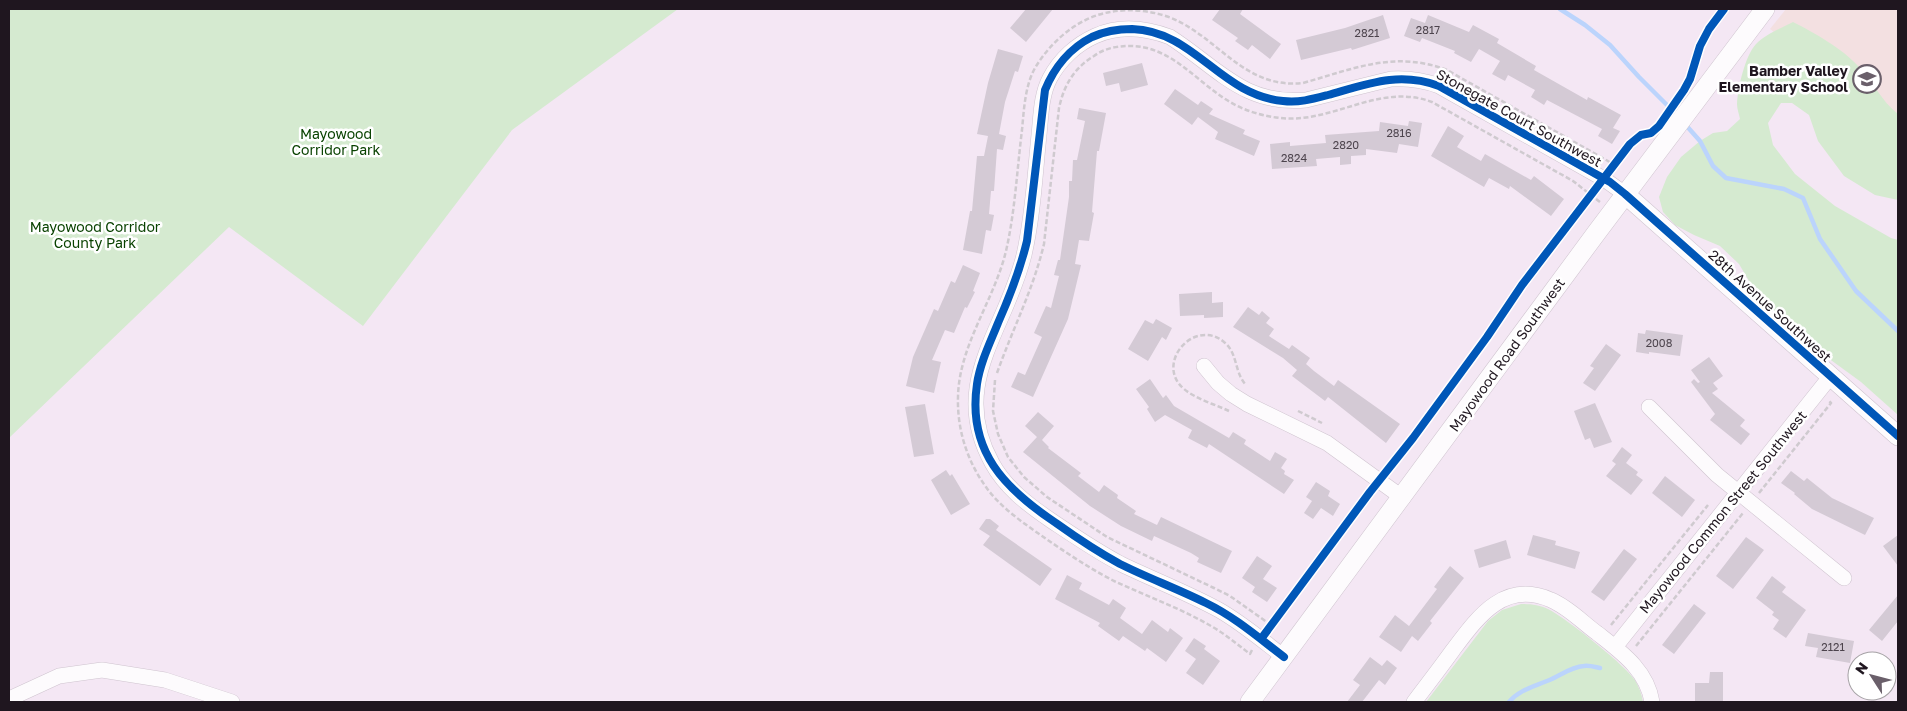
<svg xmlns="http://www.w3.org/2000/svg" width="1907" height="711" font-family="'Golos Text',sans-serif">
<rect width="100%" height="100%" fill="#f4e7f4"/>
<path fill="#f3e0e1" d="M1786 9H1898V126L1770 29Z"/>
<path fill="#d5ead0" d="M9 9H678L512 130 363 326 229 227 9 438Z
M1793 22C1813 32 1843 49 1858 66 1873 81 1881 101 1898 114V200L1875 195 1844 176 1818 141 1809 115 1792 103H1781L1768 123 1773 145 1795 174 1835 206 1891 238 1898 240V415L1861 382 1824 355 1758 296 1739 264 1720 246 1694 235 1675 225 1663 212 1659 197 1667 177 1681 157 1700 141 1713 133 1727 131 1740 119C1739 114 1737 109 1737 104 1738 87 1745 56 1756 44 1765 34 1782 28 1793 22Z
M1521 604C1530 604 1540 605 1548 609 1566 618 1624 664 1635 680 1639 687 1642 695 1643 702H1426L1488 621 1502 610Z"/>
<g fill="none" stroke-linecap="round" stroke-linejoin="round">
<path stroke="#bbd4fc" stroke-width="4.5" d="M1560 9 1585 25 1610 45 1639 77 1679 117
M1684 123 1700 141 1713 166 1726 178 1784 189 1803 198 1820 239 1856 291 1898 331
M1509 702C1519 690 1533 687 1547 681 1560 676 1570 667 1584 666 1589 665 1595 667 1600 668"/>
</g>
<path fill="#d4cad5" d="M1026 9H1053L1026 42 1010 28Z
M1220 9H1243L1240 14 1281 44 1270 59 1252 45 1248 50 1235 41 1238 38 1212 20Z
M1383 15 1390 38 1352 50 1351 48 1301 60 1296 40 1345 28Z
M1428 15 1469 32 1473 25 1499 39 1497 43 1536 66 1534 70 1587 100 1588 97 1621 115 1613 128 1620 131 1612 144 1598 136 1602 129 1547 100 1544 105 1531 97 1535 90 1508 75 1505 81 1492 74 1500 61 1479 49 1471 62 1454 53 1455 51 1422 38 1420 42 1404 36 1411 18 1425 23Z
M998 49 1023 56 1018 72 1015 71 1005 102 999 134 1006 136 1003 150 997 149 994 191H991L989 214 994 215 991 231 986 230 982 254 963 250 970 211H972L977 156H984L988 136 977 134 988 83Z
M1142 63 1148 85 1121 92 1119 83 1106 86 1103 73Z
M1175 89 1198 105 1201 101 1213 109 1209 114 1245 130 1243 134 1260 141 1254 156 1215 139 1218 132 1198 117 1192 125 1164 104Z
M1079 108 1106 113 1099 151H1097L1092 212 1094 213 1089 241 1079 240 1075 264 1081 265 1068 319 1033 397 1011 387 1018 372 1025 375 1042 337 1034 333 1046 306 1051 308 1059 276 1054 275 1058 260H1060L1069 197V181H1072L1073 160H1077L1085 121 1077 119Z
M1409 121 1422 123 1418 147 1399 144 1397 153 1366 149V155L1351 156V164L1340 165V157L1316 159 1317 166 1272 169 1270 144 1290 142V146L1326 143 1325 135 1379 131 1380 122 1408 126Z
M1448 126 1464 136 1457 147 1481 161 1485 154 1531 180 1534 176 1564 199 1551 216 1510 186 1509 189 1489 178 1484 187 1431 156Z
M963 265 980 273 973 291 975 292 967 308 965 307 954 333 945 330 932 360 941 362 934 393 906 386 913 357 934 309 938 311 951 281 955 283Z
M1212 292V303L1223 302V317L1204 318V315L1180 316 1179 294Z
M1248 307 1259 315 1262 311 1270 318 1266 323 1274 329 1269 336 1289 349 1292 345 1310 358 1306 364 1314 371 1334 386 1338 380 1400 424 1386 443 1328 397 1325 401 1292 376 1297 370 1283 358 1233 327Z
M1156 319 1172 328 1166 340 1162 337 1148 361 1128 349 1145 320 1153 324Z
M1646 330 1683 335 1680 356 1649 352V354L1636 352 1638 333 1645 334Z
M1606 344 1621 355 1595 391 1583 383 1594 368 1590 366Z
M1709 357 1723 376 1713 383 1718 389 1712 393 1745 420 1740 426 1750 434 1741 445 1710 420 1715 414 1691 382 1694 379 1698 383 1700 382 1691 370Z
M1150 379 1163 398 1166 395 1174 406 1229 438 1233 432 1246 440 1244 444 1270 461 1275 452 1287 459 1281 468 1285 471 1284 474 1294 480 1284 494 1209 444 1207 448 1188 438 1192 430 1165 415 1155 422 1147 409 1149 407 1136 389Z
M1595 403 1612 442 1594 448 1590 438 1585 440 1574 411Z
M925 404 934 454 914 457 905 407Z
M1038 412 1054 426 1042 440 1049 447 1048 448 1081 473 1078 476 1099 492 1104 485 1118 495 1117 498 1136 511 1134 514 1157 525 1161 517 1232 551 1221 573 1197 562 1199 558 1191 553 1154 536 1152 541 1121 526 1090 506 1023 452 1037 437 1025 426Z
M1622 447 1632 455 1626 463 1638 472 1636 475 1643 480 1631 495 1606 476 1616 464 1612 461Z
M946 470 950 476 952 474 970 504 951 515 931 480Z
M1791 471 1804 481 1807 478 1832 498 1874 518 1865 535 1812 509 1794 494 1795 493 1781 483Z
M1665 476 1695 500 1682 517 1652 493Z
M1316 482 1330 491 1328 496 1340 504 1333 516 1321 508 1313 519 1304 513 1312 501 1306 497Z
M986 519H990L999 526 996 530 1052 569 1040 586 983 545 990 536 979 529Z
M1533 535 1556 541 1555 545 1580 552 1575 569 1527 555Z
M1898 535V566L1883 546Z
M1746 537 1764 550 1733 589 1716 576Z
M1506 540 1511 558 1479 568 1474 550Z
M1624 549 1637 559 1604 601 1591 592Z
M1257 556 1272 566 1263 579 1277 588 1267 602 1252 592 1255 587 1242 578Z
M1450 566 1464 578 1430 621 1432 623 1418 641 1412 636 1401 652 1379 637 1395 615 1409 626 1437 589 1434 587Z
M1067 575 1082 583 1079 589 1109 605 1113 599 1126 608 1120 618 1142 634 1152 620 1168 632 1170 628 1183 638 1166 662 1147 648 1145 651 1123 636 1119 641 1098 626 1100 623 1055 599Z
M1772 576 1786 587 1782 592 1806 610 1786 638 1773 629 1779 620 1772 615 1774 612 1756 598Z
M1898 595V621L1882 641 1869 630Z
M1694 604 1706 613 1674 654 1662 645Z
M1808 633 1854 641 1850 663 1816 657 1818 648 1805 646Z
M1194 638 1206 646 1204 649 1220 661 1203 685 1186 673 1196 659 1185 651Z
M1370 657 1382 666 1387 660 1397 668 1385 685 1379 680 1362 702H1347L1360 685 1353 680Z
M1710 672H1723V702H1695V683H1709Z"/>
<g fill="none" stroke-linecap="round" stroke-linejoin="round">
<defs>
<path id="minor" d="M1204 366 1218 383 1231 394 1247 404 1327 443 1403 498
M1649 407 1717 475 1844 578
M1615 647 1830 377
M1284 657C1263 641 1242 623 1219 610 1188 593 1154 580 1121 564 1096 551 1073 535 1049 519 1027 504 1005 487 992 463 948 383 1006 330 1024 255 1033 216 1035 174 1039 135 1041 116 1041 95 1050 78 1060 59 1077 44 1095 36 1119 25 1146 28 1170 37 1217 67 1244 106 1306 100L1391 79C1408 78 1423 80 1439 86L1604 179 1625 194
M9 699 59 676 102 670 165 680 232 702
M1414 702C1427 685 1440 668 1453 650 1477 618 1504 579 1551 600 1568 607 1582 622 1597 633 1621 652 1647 670 1652 702"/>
<path id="tertiary" d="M1625 194 1898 436
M1250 702 1597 232 1765 9"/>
</defs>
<use href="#minor" stroke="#cfc4cf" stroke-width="16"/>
<use href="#tertiary" stroke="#cfc4cf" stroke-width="20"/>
<path stroke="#cfcacf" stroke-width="2.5" stroke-dasharray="5 2.5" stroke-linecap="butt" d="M997 373C1013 328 1033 290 1044 244L1059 108C1064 85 1074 68 1094 56 1105 48 1117 46 1130 46 1172 46 1196 82 1230 102 1245 111 1263 116 1280 118 1333 124 1379 82 1432 102L1573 181 1600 202
M995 380 993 411 998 434 1008 457 1024 477 1047 497 1107 537 1214 588 1230 596 1271 625
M1229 411C1214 404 1196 399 1184 389 1154 364 1194 317 1224 342 1238 353 1234 372 1246 385
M1298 411 1322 423
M1759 493 1831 403 1828 400
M1611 625 1708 505
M1636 646 1743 513
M1252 650 1250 654C1237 644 1225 634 1211 626 1180 608 1146 596 1114 581 1089 568 1065 552 1042 536 1022 522 1000 507 986 487 967 461 957 429 958 397 959 345 994 301 1006 251 1015 212 1017 170 1022 130 1024 109 1025 86 1035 68 1051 41 1079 17 1110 12 1131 8 1158 11 1178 21 1222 43 1247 89 1303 83 1353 69 1395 50 1447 70L1615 165"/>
<use href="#minor" stroke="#fdfbfd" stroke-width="15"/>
<use href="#tertiary" stroke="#fdfbfd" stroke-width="19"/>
<defs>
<path id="cycleway" d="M1261 639 1370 492 1413 438 1487 337 1522 285 1630 144 1641 135 1651 133 1659 126 1684 90 1690 79 1700 46 1709 29 1724 9
M1284 657C1259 638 1235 617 1206 603 1178 589 1148 578 1120 564 1098 552 1077 538 1056 523 1005 489 967 451 977 384 980 363 990 343 998 323 1010 296 1020 270 1027 241L1045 90C1054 68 1070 48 1092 37 1105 31 1117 29 1132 29 1195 31 1220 95 1283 101 1299 103 1313 99 1328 95 1367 84 1399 71 1439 86L1610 182 1625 194 1898 436"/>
</defs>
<use href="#cycleway" stroke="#fff" stroke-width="11"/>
<use href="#cycleway" stroke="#0057b8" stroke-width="8"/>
</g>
<defs>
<symbol id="school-ring" viewBox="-11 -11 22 22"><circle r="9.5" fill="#fff" stroke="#6a5f6a" stroke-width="1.5"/><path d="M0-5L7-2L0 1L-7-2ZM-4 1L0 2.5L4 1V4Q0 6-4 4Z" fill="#6a5f6a"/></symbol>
</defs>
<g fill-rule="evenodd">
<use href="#school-ring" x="1851" y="63" width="32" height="32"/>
</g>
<g text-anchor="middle" stroke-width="5" stroke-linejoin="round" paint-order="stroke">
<g font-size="11" fill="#4c434c">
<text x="1428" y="34">2817</text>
<text x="1367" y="37">2821</text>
<text x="1399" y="137">2816</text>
<text x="1346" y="149">2820</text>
<text x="1294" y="162">2824</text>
<text x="1659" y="347">2008</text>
<text x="1833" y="651">2121</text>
</g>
<g font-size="14" font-weight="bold" fill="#1f161f" stroke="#fff" text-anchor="end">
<text x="1848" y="76">Bamber Valley<tspan x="1848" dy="16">Elementary School</tspan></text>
</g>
<g font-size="14" fill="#1f161f" stroke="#fff">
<text transform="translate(1519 118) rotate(29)" y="5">Stonegate Court Southwest</text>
<text transform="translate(1770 306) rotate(42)" y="5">28th Avenue Southwest</text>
<text transform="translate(1507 355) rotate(-54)" y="5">Mayowood Road Southwest</text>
<text transform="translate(1723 512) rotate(-51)" y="5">Mayowood Common Street Southwest</text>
</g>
<g font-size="14" fill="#094200" stroke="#fff">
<text x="336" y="139">Mayowood<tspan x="336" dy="16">Corridor Park</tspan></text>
<text x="95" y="232">Mayowood Corridor<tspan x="95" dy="16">County Park</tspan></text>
</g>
</g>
<rect width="1907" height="711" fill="none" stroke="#1f161f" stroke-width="20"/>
<g transform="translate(1872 676) rotate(306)"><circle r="24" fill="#ffffff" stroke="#a5a2a5"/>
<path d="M0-4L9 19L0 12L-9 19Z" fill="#6a5f6a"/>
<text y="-8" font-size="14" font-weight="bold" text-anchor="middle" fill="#1f161f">N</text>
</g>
</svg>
